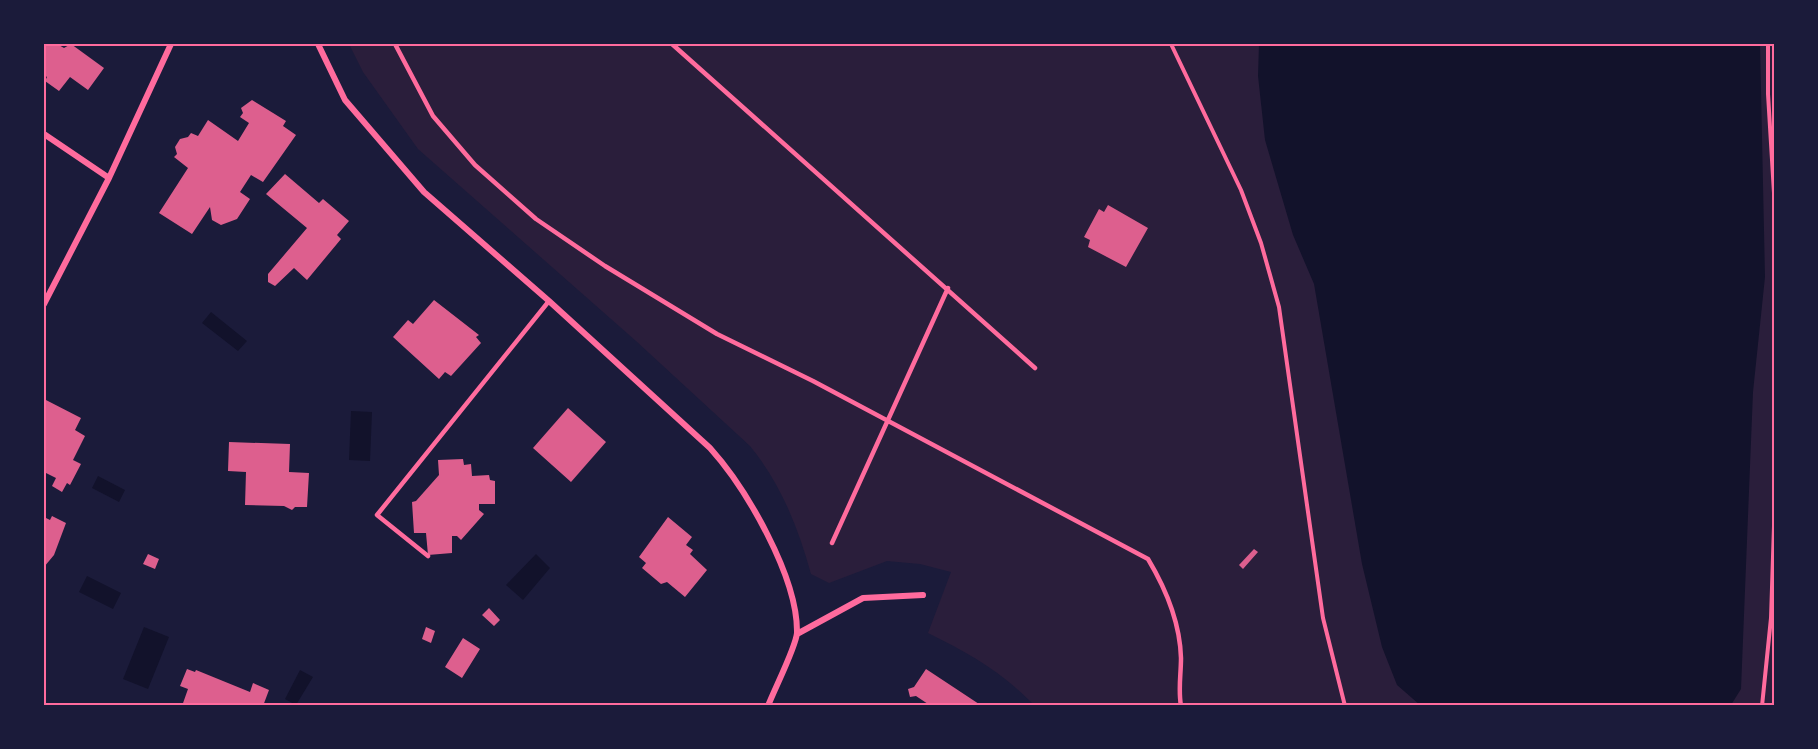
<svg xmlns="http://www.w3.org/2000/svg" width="1818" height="749" font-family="Raleway,sans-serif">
<rect width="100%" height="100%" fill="#1b1b3a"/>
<path fill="#2a1e3b" d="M349 44H1774V705H1034C1001 671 970 654 928 633L951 572 920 564 887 561 829 583 811 574C798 527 781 484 750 446L636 341 418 149 363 72Z"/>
<path fill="#12122b" d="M1259 44H1760L1765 277 1753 392 1741 689 1731 705H1420L1397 685 1382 647 1362 564 1314 284 1293 235 1265 140 1258 76Z
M211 312 247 341 238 351 202 323Z
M351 411 372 412 370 461 349 460Z
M98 476 125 490 119 502 92 488Z
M536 554 550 568 523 600 506 585Z
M87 576 121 593 113 609 79 592Z
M144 627 169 637 148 689 123 679Z
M300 670 313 677 296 705 285 699Z"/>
<path fill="#dd5f8e" d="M44 44H57L64 48 71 44 104 68 88 90 70 77 59 91 45 81 47 77 44 75Z
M252 100 286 121 283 126 296 135 263 182 251 175 240 192 250 199 237 219 221 225 212 220 210 207 192 234 159 213 188 168 174 157 177 154 175 147 180 139 188 137 191 133 198 136 208 120 238 141 249 123 240 117 243 113 241 108Z
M285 174 319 203 323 199 349 221 337 235 341 239 307 280 294 268 275 286 268 282V274L307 228 266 194Z
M1108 205 1148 228 1126 267 1088 247 1090 240 1084 237 1099 209 1104 212Z
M434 300 479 335 476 337 481 343 451 376 445 372 439 379 393 337 408 320 413 324Z
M44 399 81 418 75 430 85 436 73 460 81 464 70 485 67 483 62 492 52 486 56 478 44 472Z
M568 408 606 442 571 482 533 448Z
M229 442 290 444 289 472 309 473 307 507H295L292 510 284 506 245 505 246 472 228 471Z
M463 459 464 465 471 464 472 476 489 475 490 480 495 481V504H479V510L484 514 461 540 457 536H452V553L428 555 426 533H414L412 502 416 501 439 475 438 460Z
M52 516 66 523 54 555 44 567V517L50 520Z
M668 517 692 537 686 545 693 550 690 554 707 570 685 597 667 582 661 584 642 568 646 563 639 557Z
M1254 549 1258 552 1243 569 1239 565Z
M148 554 159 559 155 569 143 564Z
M489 608 500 620 494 626 482 615Z
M426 627 435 631 431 643 422 639Z
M463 638 480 649 462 678 445 667Z
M187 669 195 672 196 670 250 692 253 683 269 690 263 706H182L188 689 180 686Z
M926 669 982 706H931L916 696 910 697 908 689 914 687Z"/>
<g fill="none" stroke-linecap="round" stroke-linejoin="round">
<path stroke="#ff6b9d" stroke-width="4" d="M1171 44 1241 190 1261 243 1279 307 1323 618 1345 706
M1768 44V94L1774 193
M1762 706 1771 618 1774 526"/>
<path stroke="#ff6b9d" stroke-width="4.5" d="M395 44 433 116 475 165 536 219 605 266 717 334 813 381 1148 559C1166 589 1180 623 1181 658 1181 675 1178 689 1181 706
M672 44 1035 368
M832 543 948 288
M428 556 377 515 549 301"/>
<path stroke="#ff6b9d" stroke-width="6" d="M318 44 345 100 424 192 549 301 710 448C746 488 798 577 797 633 796 647 774 690 768 706
M44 134 109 178
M44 304 109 178 171 44
M797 634 863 598 923 595"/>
</g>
<rect width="1818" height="749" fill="none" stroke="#1b1b3a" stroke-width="90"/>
<rect x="45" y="45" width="1728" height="659" fill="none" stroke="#ff6b9d" stroke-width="2"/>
</svg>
